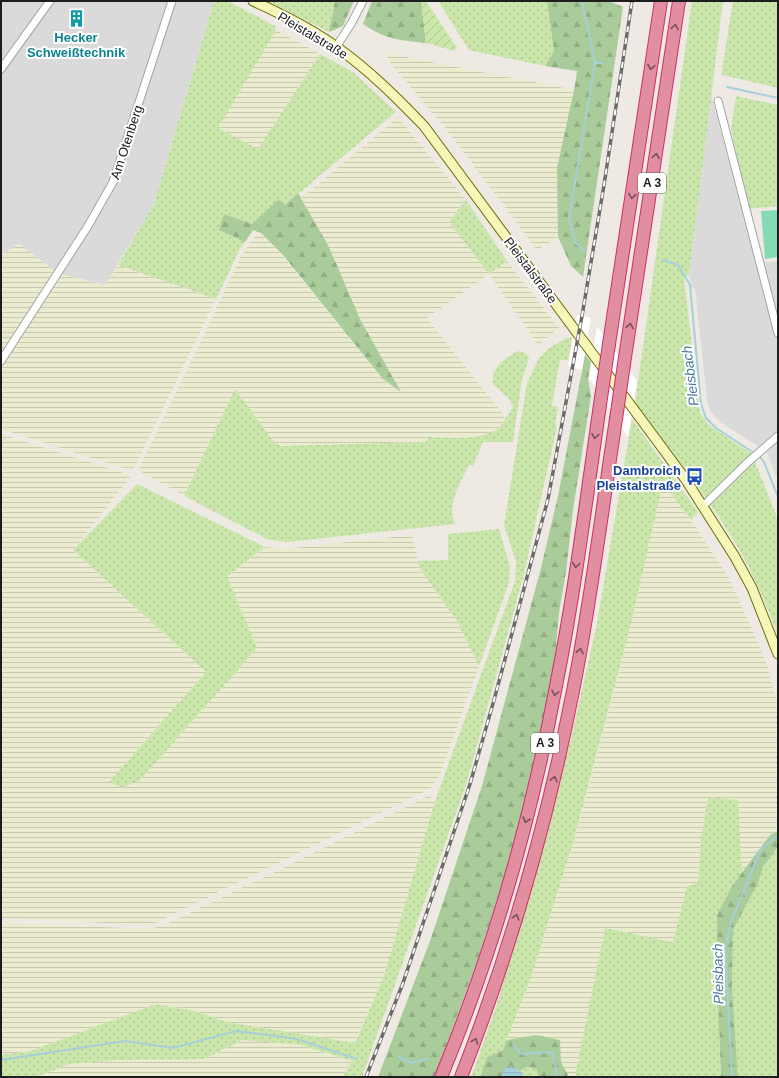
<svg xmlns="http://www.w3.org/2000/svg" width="779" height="1078" font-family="Helvetica,sans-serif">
<defs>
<pattern id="farmland-rules" width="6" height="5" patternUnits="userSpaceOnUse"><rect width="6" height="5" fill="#ebeccf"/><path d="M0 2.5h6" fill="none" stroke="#c9cab1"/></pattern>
<pattern id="grass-dots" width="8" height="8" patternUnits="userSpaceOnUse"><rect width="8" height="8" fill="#cbe6ab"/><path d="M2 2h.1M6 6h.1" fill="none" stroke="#aec593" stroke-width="1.8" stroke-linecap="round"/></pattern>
<pattern id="forest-firs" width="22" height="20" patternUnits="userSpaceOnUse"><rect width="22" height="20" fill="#aacc9a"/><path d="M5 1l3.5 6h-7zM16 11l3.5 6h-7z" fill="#92af84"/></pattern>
<pattern id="garden-furrows" width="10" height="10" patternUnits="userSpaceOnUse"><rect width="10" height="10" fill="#cbe6ab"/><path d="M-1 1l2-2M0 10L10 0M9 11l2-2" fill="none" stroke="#aec593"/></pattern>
<pattern id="water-rules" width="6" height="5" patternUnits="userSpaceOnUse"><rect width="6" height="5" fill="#a5d0da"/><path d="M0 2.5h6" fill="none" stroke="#8eb2bb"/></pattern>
</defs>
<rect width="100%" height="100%" fill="#eeeae3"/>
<path fill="#dbdada" d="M1 1H214L154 204 105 285 57 273 19 244 1 255Z
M711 95 742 211 760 263 778 261V481L767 452 720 422 710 411 707 400 695 288 692 289 689 275Z"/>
<path fill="url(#farmland-rules)" d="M276 30 320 54 258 150 217 127Z
M385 53 574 90 557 168 558 237 537 250 446 129 392 65Z
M398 117 466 200 449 222 489 274 507 261 559 328 538 345 489 274 427 318 505 417 501 426 494 432 483 436 429 437 426 442 281 446 273 441 235 389 184 496 140 471V466L199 345 239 260 250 243 255 236 261 233 282 255 383 379 400 392 361 321 328 245 301 198Z
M19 244 55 271 1 355V255Z
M118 265 216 299 135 467 129 470 1 429V365L61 274 105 285Z
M1 434 127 474 130 478 73 550 206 672 109 782 257 648 227 576 265 547 285 549 412 535 420 569 457 621 479 666 440 775 430 789 151 925 1 918Z
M663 481 691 520 729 578 765 659 778 706V831L770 835 742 872 738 800 708 797 701 840 698 883 687 886 673 942 605 928 575 1077H569L561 1062 559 1040H507L531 977 581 816 618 676Z
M428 796 435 801 384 976 354 1043 227 1022 195 1011 156 1004 31 1051 1 1055V923L149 929 162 926 273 873Z
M243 1040 301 1045 352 1061 343 1077H35L70 1064 120 1060 204 1059Z"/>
<path fill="url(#grass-dots)" d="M214 1H228L275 26 276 30 218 128 258 149 320 54 353 72 396 112 285 205 279 199 252 224 219 230 245 242 240 249 216 299 118 265 154 204Z
M268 1H284L290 3 291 1H335L329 32Z
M438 1H547L554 51 545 66 469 50Z
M692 1H723L689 275 684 278 700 413 709 425 752 454 778 520V634C767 607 756 580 742 554 711 501 672 452 635 403Z
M733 1H778V88L722 75V69Z
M736 96 778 105V206L746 209 731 128Z
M466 200 507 261 489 274 449 222Z
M566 338H572L568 360H560L552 405 558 407 555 426 557 427 524 574 467 782 362 1077H343L352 1061 301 1045 243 1040 204 1059 120 1060 70 1064 35 1077H1V1055L31 1051 156 1004 195 1011 227 1022 355 1043 384 976 435 801 515 581 516 561 504 525 527 383 539 358 548 349Z
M518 351C524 352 527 353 529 359L522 379 513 442H483L473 466 469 465C461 482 446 504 455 524L287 542 269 540 184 496 235 389 273 441 281 446 426 442 429 437C447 437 489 442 501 425 505 420 509 413 513 407L509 399 493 384C491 367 504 359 518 351Z
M632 419 698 512 691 520 663 482 629 632 574 839 531 977 503 1050 487 1057 480 1077H471L496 1007 538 863 573 730 597 623Z
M137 484 265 547 227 576 257 648 140 780 122 788 109 782 206 672 73 550Z
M499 529 510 567 509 583 479 666 457 621 420 569 418 561 448 560V534Z
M708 797 738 800 742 872 732 886 717 915V972L721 1077H575L605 928 673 942 687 886 698 883 701 840Z
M778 847V1077H738L732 988 733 930 758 883 763 867Z
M527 1067 536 1069 540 1077H509Z"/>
<path fill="url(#forest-firs)" d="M335 1H354L343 26 329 32Z
M372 1H421L426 43C400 40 386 40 363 24Z
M547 1H609L623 7 583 277 571 266 558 237 557 168 574 90 577 71 545 66 554 51Z
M298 193 328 245 361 321 401 392 383 379 283 255 261 233 253 230 245 242 219 230 224 214 252 224 279 199 285 205Z
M585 355 591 362 588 379 591 396 573 510 566 572 559 613 554 669 525 813 478 959 435 1077H378L430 941 482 786 541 568 558 496Z
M778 831V847L763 867 758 883 733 930 732 988 738 1077H721L717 972V915L732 886 770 835Z
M536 1035 560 1040 561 1062 569 1077H540L536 1069 527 1067 509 1077H480L487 1057 503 1050 507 1040Z"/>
<path fill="url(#garden-furrows)" d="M421 1H426L457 48 455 51 426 43Z"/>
<path fill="#84dab6" d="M778 210V257L765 259 761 211Z"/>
<path fill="url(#water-rules)" d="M511 1066C516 1068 522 1071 524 1077H501L505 1068Z"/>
<path fill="#fff" d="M577 315 591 318 582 370 568 366Z
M597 326 637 381 628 437 589 378Z"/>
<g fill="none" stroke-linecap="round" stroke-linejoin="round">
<path stroke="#a5d0da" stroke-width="2" d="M582 1 595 63 569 219 576 243 584 250
M595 63H603
M727 87 778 98
M663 260 678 265 690 285 701 404 706 418 716 428 760 457 764 462 778 497
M513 1045 522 1054 552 1052 558 1077
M399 1057 412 1063 427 1059
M1 1060 125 1041 173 1048 236 1031 297 1039 357 1059
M732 1077 725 947 731 922 760 851 775 837H778"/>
<defs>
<path id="minor" d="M336 47 351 24 363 1
M1 69 50 1
M718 101 778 333
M1 361 88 226 113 182 172 1
M703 506 748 462 778 436"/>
<path id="secondary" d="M253 1C282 14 312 29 338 48 370 71 397 98 424 126L686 480 735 557 752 588 778 654"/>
<path id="motorway" d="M609 344 661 1
M624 364 679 1
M441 1077C493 952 531 819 556 686 575 591 587 494 601 398
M461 1077C510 952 547 823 573 691 591 601 602 510 616 419"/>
</defs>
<use href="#minor" stroke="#a4a4a4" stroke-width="9"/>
<use href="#secondary" stroke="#686f09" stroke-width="11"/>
<use href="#motorway" stroke="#d12b6b" stroke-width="14"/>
<use href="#minor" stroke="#fff" stroke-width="7"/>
<use href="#secondary" stroke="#f6f6b9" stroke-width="9"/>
<use href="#motorway" stroke="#e28ea1" stroke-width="12"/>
<defs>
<path id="rail" d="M366 1077 403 983 470 784 494 700 548 499 582 316 604 185 632 1"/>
</defs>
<use href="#rail" stroke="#6b6b6b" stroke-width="3.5"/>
<use href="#rail" stroke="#fff" stroke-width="2" stroke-dasharray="6" stroke-linecap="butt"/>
<defs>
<path id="motorway-bridge" d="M601 398 609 344
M616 419 624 364"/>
</defs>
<use href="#motorway-bridge" stroke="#d12b6b" stroke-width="14" stroke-linecap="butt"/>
<use href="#motorway-bridge" stroke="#e28ea1" stroke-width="12"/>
</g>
<defs><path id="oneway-chevron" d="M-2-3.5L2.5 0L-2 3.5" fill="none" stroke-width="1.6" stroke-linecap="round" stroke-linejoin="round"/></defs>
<g stroke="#765058">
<use href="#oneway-chevron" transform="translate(675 27) rotate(-81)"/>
<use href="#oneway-chevron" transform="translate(651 67) rotate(99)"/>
<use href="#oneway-chevron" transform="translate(656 156) rotate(-81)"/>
<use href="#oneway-chevron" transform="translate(632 196) rotate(99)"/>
<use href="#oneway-chevron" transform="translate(630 326) rotate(-81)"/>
<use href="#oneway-chevron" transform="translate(595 436) rotate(99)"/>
<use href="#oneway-chevron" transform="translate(576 565) rotate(98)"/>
<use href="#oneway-chevron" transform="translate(580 651) rotate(-80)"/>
<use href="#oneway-chevron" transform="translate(555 693) rotate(102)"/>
<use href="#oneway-chevron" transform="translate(554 779) rotate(-76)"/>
<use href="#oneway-chevron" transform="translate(526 820) rotate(106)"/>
<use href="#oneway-chevron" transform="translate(516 917) rotate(-73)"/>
<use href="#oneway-chevron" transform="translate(475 1041) rotate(-69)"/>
</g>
<defs>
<symbol id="building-bare" viewBox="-9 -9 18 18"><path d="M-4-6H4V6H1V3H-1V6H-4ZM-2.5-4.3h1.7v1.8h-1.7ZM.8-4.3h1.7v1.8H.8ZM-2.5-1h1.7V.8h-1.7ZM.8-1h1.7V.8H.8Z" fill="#0f9aa8" stroke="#fff" stroke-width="2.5" paint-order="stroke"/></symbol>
<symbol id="bus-bare" viewBox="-9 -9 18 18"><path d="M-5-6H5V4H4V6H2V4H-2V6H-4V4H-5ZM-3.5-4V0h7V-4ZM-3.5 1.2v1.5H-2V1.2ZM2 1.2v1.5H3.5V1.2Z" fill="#1a4fb4" stroke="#fff" stroke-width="2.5" paint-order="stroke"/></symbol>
</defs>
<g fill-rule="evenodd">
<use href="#building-bare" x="64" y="6" width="25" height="25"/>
<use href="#bus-bare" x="682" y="464" width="25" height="25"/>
</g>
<g text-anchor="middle" stroke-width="4" stroke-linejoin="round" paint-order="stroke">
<g fill="#fff" stroke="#616161" stroke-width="1">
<rect x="638" y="173" width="28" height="20" rx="3"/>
<rect x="531" y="733" width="28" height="20" rx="3"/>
</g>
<g font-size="12" font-weight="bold" fill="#1d1d1d">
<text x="652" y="187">A 3</text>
<text x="545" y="747">A 3</text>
</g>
<g font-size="13" fill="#1d1d1d" stroke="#fff">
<text transform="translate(313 35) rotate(31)" y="5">Pleistalstraße</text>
<text transform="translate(126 142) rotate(-72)" y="5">Am Otenberg</text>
<text transform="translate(531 270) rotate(53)" y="5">Pleistalstraße</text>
</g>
<g font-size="13" font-weight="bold" fill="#0d838f" stroke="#fff">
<text x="76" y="42">Hecker<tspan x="76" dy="15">Schweißtechnik</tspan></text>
</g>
<g font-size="13" font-weight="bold" fill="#164399" stroke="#fff" text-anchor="end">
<text x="681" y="475">Dambroich<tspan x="681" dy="15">Pleistalstraße</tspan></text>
</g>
<g font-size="14" font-style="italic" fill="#4b7aa0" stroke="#fff">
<text transform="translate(690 376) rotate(-97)" y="5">Pleisbach</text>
<text transform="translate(718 974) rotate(-91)" y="5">Pleisbach</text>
</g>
</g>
<rect width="779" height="1078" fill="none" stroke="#1d1d1d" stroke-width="4"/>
</svg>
